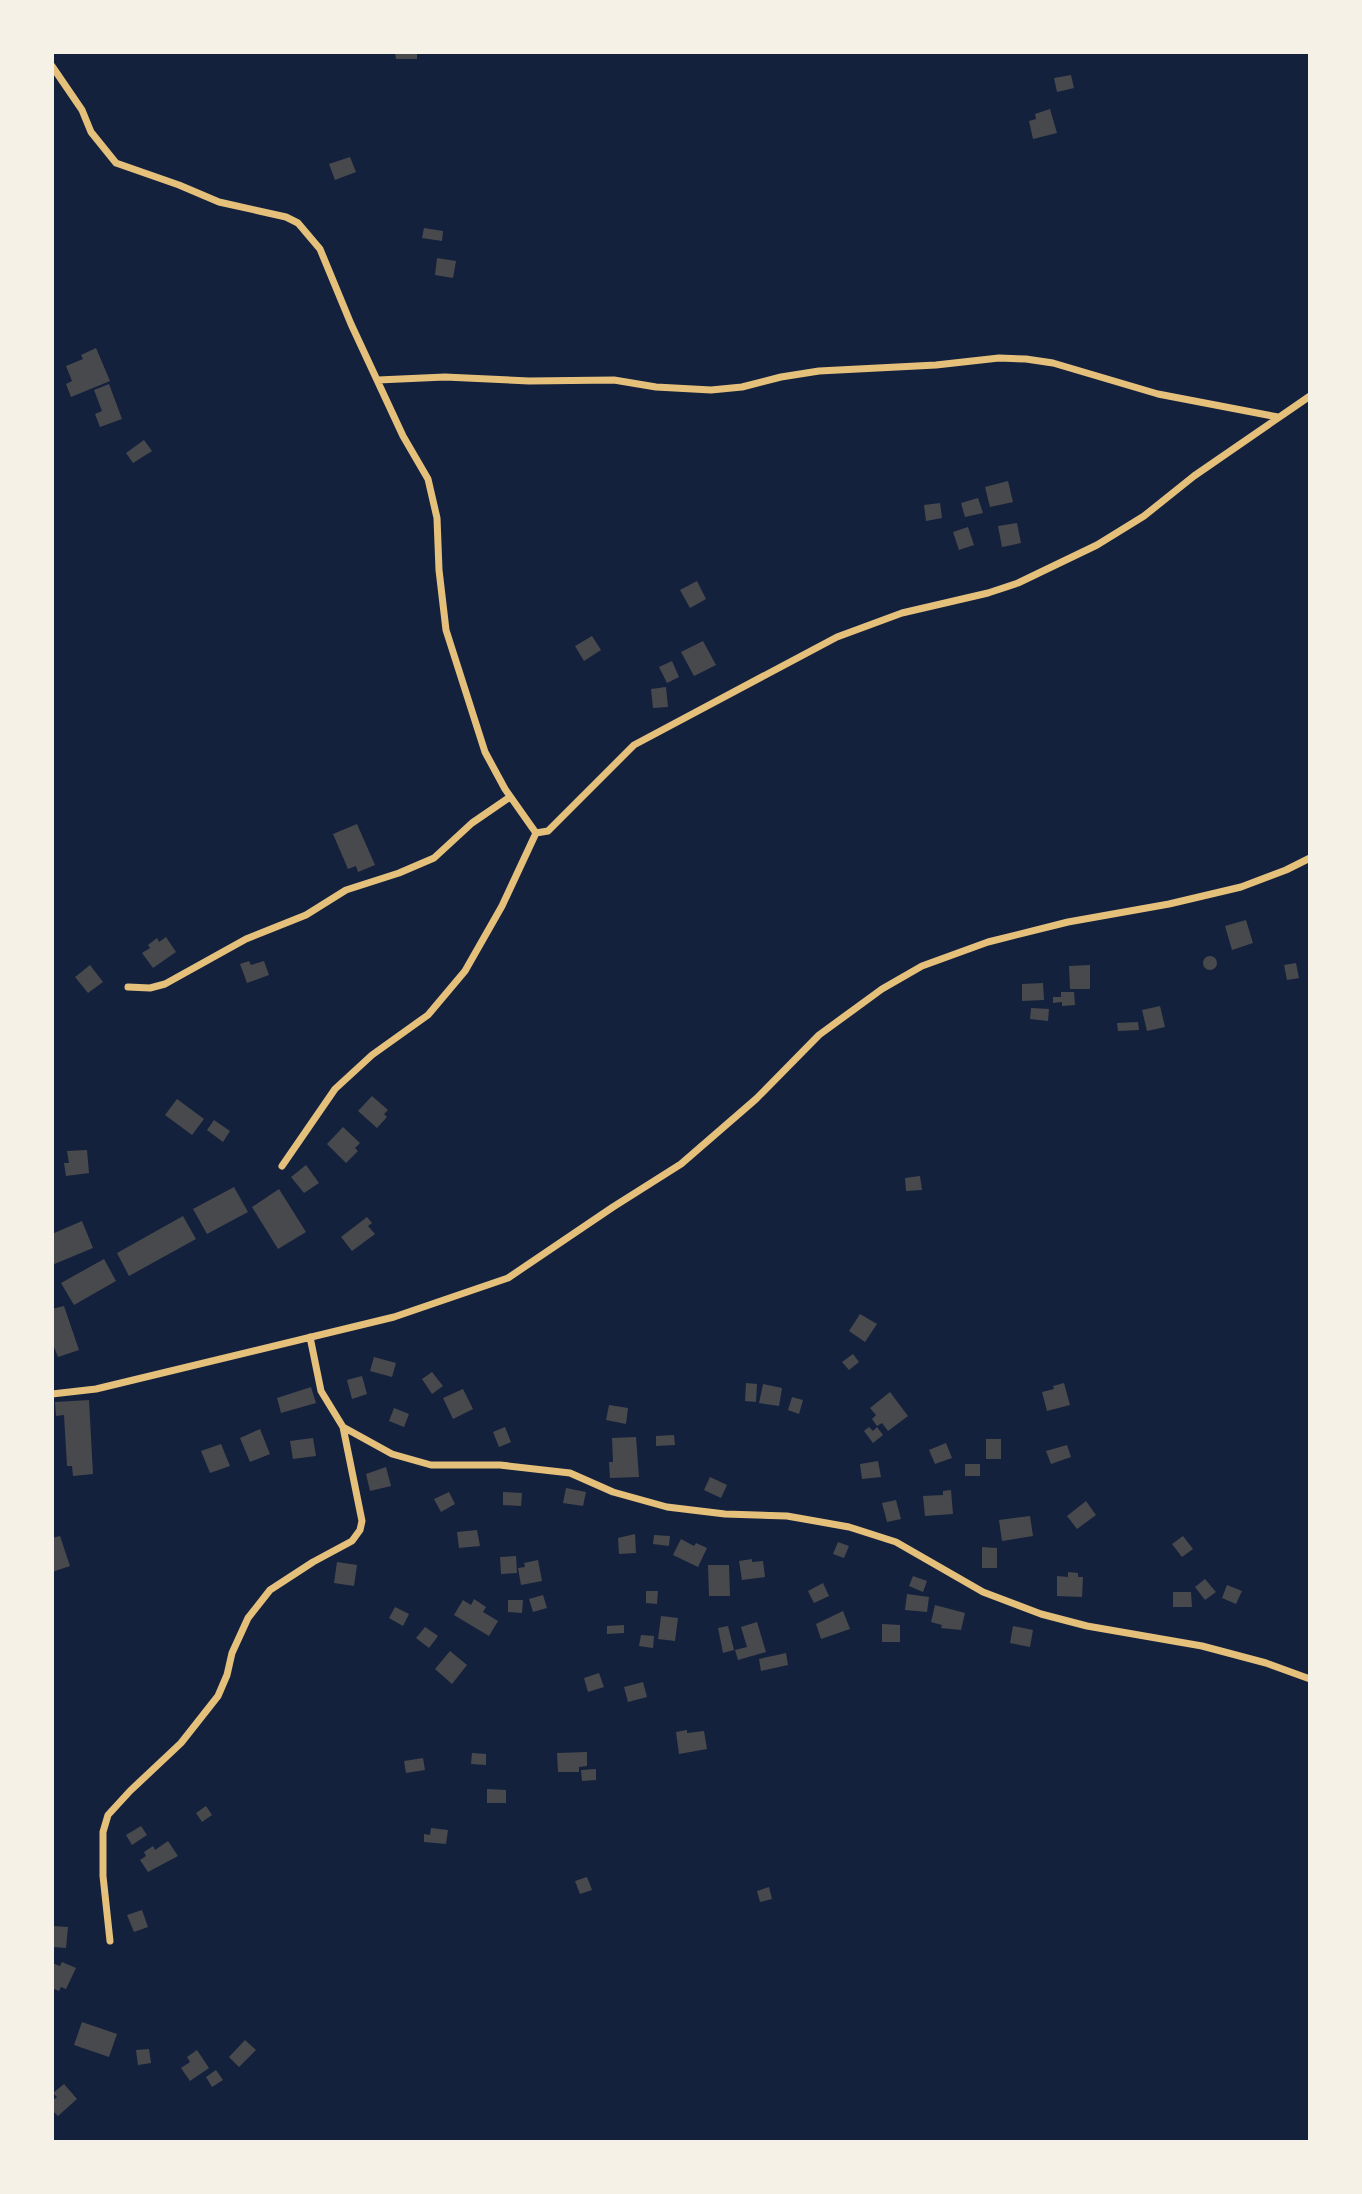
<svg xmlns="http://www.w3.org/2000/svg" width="1362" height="2194" font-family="'Fira Sans Condensed',sans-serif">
<rect width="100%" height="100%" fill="#14213d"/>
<path fill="#48494c" d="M395 52H417V59H396Z
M1071 75 1074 88 1057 92 1054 78Z
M1050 109 1057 133 1033 139 1029 121 1036 119 1035 114Z
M350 157 356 172 335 180 329 164Z
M424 228 443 231 442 241 422 238Z
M437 258 456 261 453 278 435 275Z
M96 348 110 381 71 397 66 384 72 381 66 366 83 359 81 355Z
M109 384 122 419 100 427 95 414 102 411 94 390Z
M144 440 152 451 133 463 126 453Z
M1008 481 1013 502 990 507 985 487Z
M978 498 983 513 965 517 961 503Z
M940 503 942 518 926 521 924 505Z
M1017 523 1021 543 1002 547 998 526Z
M968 527 974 545 959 550 953 532Z
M697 581 706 599 690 608 680 590Z
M592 636 601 650 584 661 575 646Z
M703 641 716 665 694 676 681 652Z
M672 661 679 677 667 683 659 667Z
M666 687 668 707 653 708 651 689Z
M357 824 375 865 358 872 356 866 348 869 333 834Z
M1246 920 1253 943 1232 950 1225 926Z
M166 937 176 952 153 968 142 953 150 948 148 945 157 938 159 942Z
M1203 963a7 7 0 1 1 14 0a7 7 0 1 1-14 0Z
M249 961 251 965 264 961 269 975 247 983 240 964Z
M1296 963 1299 978 1287 980 1284 965Z
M90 965 103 982 88 993 75 977Z
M1090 965V989H1070L1069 966Z
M1043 983 1044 1000 1022 1001V984Z
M1061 992H1074L1075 1005 1062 1006V1002L1053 1003V997H1061Z
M1160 1006 1165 1027 1147 1031 1142 1010Z
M1031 1008 1049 1009 1048 1021 1030 1019Z
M1138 1022 1139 1030 1118 1031 1117 1023Z
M372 1096 388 1110 384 1114 387 1117 377 1128 358 1111Z
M177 1099 204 1119 192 1135 165 1115Z
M214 1120 230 1131 223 1142 207 1130Z
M343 1127 360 1143 355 1148 358 1151 346 1163 327 1144Z
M87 1150 89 1173 66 1176 64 1163H69L67 1151Z
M306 1165 319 1183 304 1193 291 1177Z
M920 1176 922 1190 906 1191 905 1178Z
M234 1187 248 1212 207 1234 193 1209Z
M279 1189 306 1232 278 1249 252 1207Z
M183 1216 196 1239 129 1276 117 1253Z
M367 1217 372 1223 368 1226 375 1234 352 1251 341 1237Z
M82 1221 93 1248 52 1265V1234Z
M104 1259 116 1281 74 1305 61 1283Z
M64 1306 79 1350 58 1357 52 1342V1309Z
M860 1314 877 1324 865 1342 849 1331Z
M853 1354 859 1362 849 1370 842 1362Z
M374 1357 396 1363 392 1377 370 1371Z
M432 1372 443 1386 432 1394 422 1379Z
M362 1376 367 1394 352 1399 347 1380Z
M746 1383 757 1384 756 1402 745 1401Z
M1064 1383 1070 1405 1047 1411 1042 1392 1054 1389 1053 1386Z
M763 1384 782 1388 779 1406 759 1403Z
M311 1387 316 1403 281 1413 277 1398Z
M463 1389 473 1409 453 1419 443 1398Z
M890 1392 908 1416 888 1431 882 1423 877 1426 872 1419 876 1415 870 1408Z
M792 1397 803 1400 799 1414 788 1410Z
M89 1400 93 1474 73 1476 72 1466H67L64 1415 56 1416 55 1402Z
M609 1405 628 1408 626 1424 606 1420Z
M394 1408 409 1414 404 1427 389 1421Z
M505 1427 511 1442 499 1447 493 1432Z
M869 1427 873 1431 877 1427 883 1435 873 1443 864 1431Z
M260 1429 270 1454 250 1462 240 1438Z
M674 1435 675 1445 656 1446V1436Z
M636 1437 639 1477 610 1478 609 1462H613L612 1438Z
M313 1438 316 1456 293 1459 290 1441Z
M986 1439H1001V1459H986Z
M946 1443 952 1458 935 1464 929 1450Z
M221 1444 230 1466 210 1473 201 1451Z
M1067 1445 1071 1457 1051 1464 1046 1451Z
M878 1461 881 1477 862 1479 860 1464Z
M965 1464H980V1476H965Z
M386 1467 391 1486 370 1491 366 1474Z
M710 1477 727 1485 721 1498 704 1490Z
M566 1488 586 1492 583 1506 563 1503Z
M951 1490 953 1514 925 1516 923 1496 943 1495V1491Z
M449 1492 455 1504 441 1512 434 1499Z
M503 1492 522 1493 521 1506 503 1505Z
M896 1500 901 1519 887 1522 882 1503Z
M1086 1501 1096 1515 1077 1529 1067 1516Z
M1030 1516 1033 1536 1002 1541 999 1520Z
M477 1530 480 1546 459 1548 457 1532Z
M635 1534 636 1553 619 1554 618 1538Z
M654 1535 670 1536 669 1546 653 1544Z
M60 1536 70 1566 52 1572V1538Z
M1183 1536 1193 1549 1182 1557 1172 1544Z
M681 1539 694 1546 696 1543 707 1548 698 1567 673 1555Z
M838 1542 849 1546 844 1558 833 1554Z
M982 1547 997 1548V1568H982Z
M516 1556 517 1573 501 1574 500 1557Z
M752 1559V1562L763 1561 765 1577 742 1580 739 1561Z
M538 1560 542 1581 521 1585 518 1568 525 1567 524 1563Z
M337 1562 357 1565 354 1586 334 1583Z
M708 1565H729L730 1596H709Z
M1068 1572 1078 1573V1577H1083L1082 1597 1057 1596V1576L1068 1577Z
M913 1576 927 1581 923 1592 909 1586Z
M1205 1579 1216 1592 1205 1600 1195 1587Z
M823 1583 829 1596 814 1603 808 1591Z
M1227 1585 1242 1591 1236 1604 1222 1598Z
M646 1591H658L657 1604 646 1603Z
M1173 1592H1191L1192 1607H1173Z
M907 1594 929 1597 927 1612 905 1610Z
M543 1595 547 1608 533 1612 529 1599Z
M474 1599 486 1607 483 1612 498 1621 489 1636 454 1615 463 1600 471 1605Z
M508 1600H523L522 1613 508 1612Z
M935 1605 965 1613 961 1630 941 1628 942 1625 931 1622Z
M395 1607 409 1614 403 1626 389 1618Z
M843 1611 850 1629 821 1639 816 1624Z
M661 1616 678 1618 675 1641 658 1639Z
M757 1622 766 1652 738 1660 735 1650 747 1647 741 1627Z
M882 1624 900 1625V1642H882Z
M624 1625V1633L607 1634V1626Z
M728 1626 734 1650 723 1653 718 1628Z
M1013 1626 1033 1630 1030 1647 1010 1643Z
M425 1627 438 1636 429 1648 416 1638Z
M641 1635 654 1636 653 1648 639 1646Z
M450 1651 467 1665 452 1684 435 1669Z
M786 1653 788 1665 761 1671 759 1659Z
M599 1673 604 1687 588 1692 584 1678Z
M643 1682 647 1697 628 1702 624 1687Z
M687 1730V1733L704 1731 707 1749 679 1754 676 1732Z
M587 1752V1766L579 1767V1772H558L557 1753Z
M472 1753 486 1754V1765L471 1764Z
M423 1758 425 1770 406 1773 404 1761Z
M596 1769V1780L582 1781 581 1770Z
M487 1789 506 1790V1803H487Z
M206 1806 212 1815 202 1822 196 1813Z
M141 1826 147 1835 132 1845 126 1835Z
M431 1828 448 1830 446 1844 424 1842V1834L430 1835Z
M168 1841 178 1856 148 1872 140 1860 146 1856 144 1852 153 1846 155 1850Z
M587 1877 592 1890 580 1894 575 1881Z
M769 1887 772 1899 760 1902 757 1891Z
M142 1910 148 1927 134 1932 127 1915Z
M52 1926 68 1927 66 1948 52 1947Z
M62 1962 76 1968 66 1989 61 1987 59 1991 52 1988V1963L60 1966Z
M82 2022 117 2034 109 2057 74 2045Z
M245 2040 256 2050 239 2067 229 2057Z
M149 2049 151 2063 138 2065 136 2050Z
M197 2050 209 2068 190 2081 181 2068 190 2062 187 2057Z
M216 2070 223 2080 212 2087 206 2077Z
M64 2084 77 2099 58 2116 52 2110V2101L57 2097 53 2093Z"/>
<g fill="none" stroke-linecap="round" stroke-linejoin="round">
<path stroke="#e5c07b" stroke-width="7" d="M52 66 82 110 91 132 116 163 179 185 219 202 286 217 298 223 320 249 351 324 403 436 428 479 437 518 439 570 446 630 485 752 505 789 536 833
M378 380 445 377 529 381 614 380 656 387 711 390 742 387 781 377 819 371 936 365 999 358 1026 359 1053 363 1158 394 1278 417
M536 833 548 831 634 745 837 637 902 613 988 593 1018 583 1097 545 1144 516 1194 476 1310 396
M128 987 150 988 165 984 246 939 306 915 346 890 399 873 434 858 472 823 510 797
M282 1166 335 1089 372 1055 428 1015 465 971 502 906 536 833
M310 1337 321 1391 343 1427 392 1454 431 1465H500L570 1473 613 1492 667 1507 725 1514 787 1516 849 1527 896 1542 983 1592 1041 1614 1087 1626 1202 1646 1266 1663 1310 1679
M52 1394 96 1389 394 1317 508 1278 613 1207 681 1164 756 1099 819 1035 882 989 922 966 988 942 1068 922 1169 904 1241 887 1286 870 1310 858
M110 1941 103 1876V1832L108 1815 130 1791 181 1743 218 1696 227 1675 232 1653 248 1618 270 1590 313 1562 352 1541 360 1530 362 1521 343 1427"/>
</g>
<rect width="1362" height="2194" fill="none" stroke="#f6f1e7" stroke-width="108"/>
</svg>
